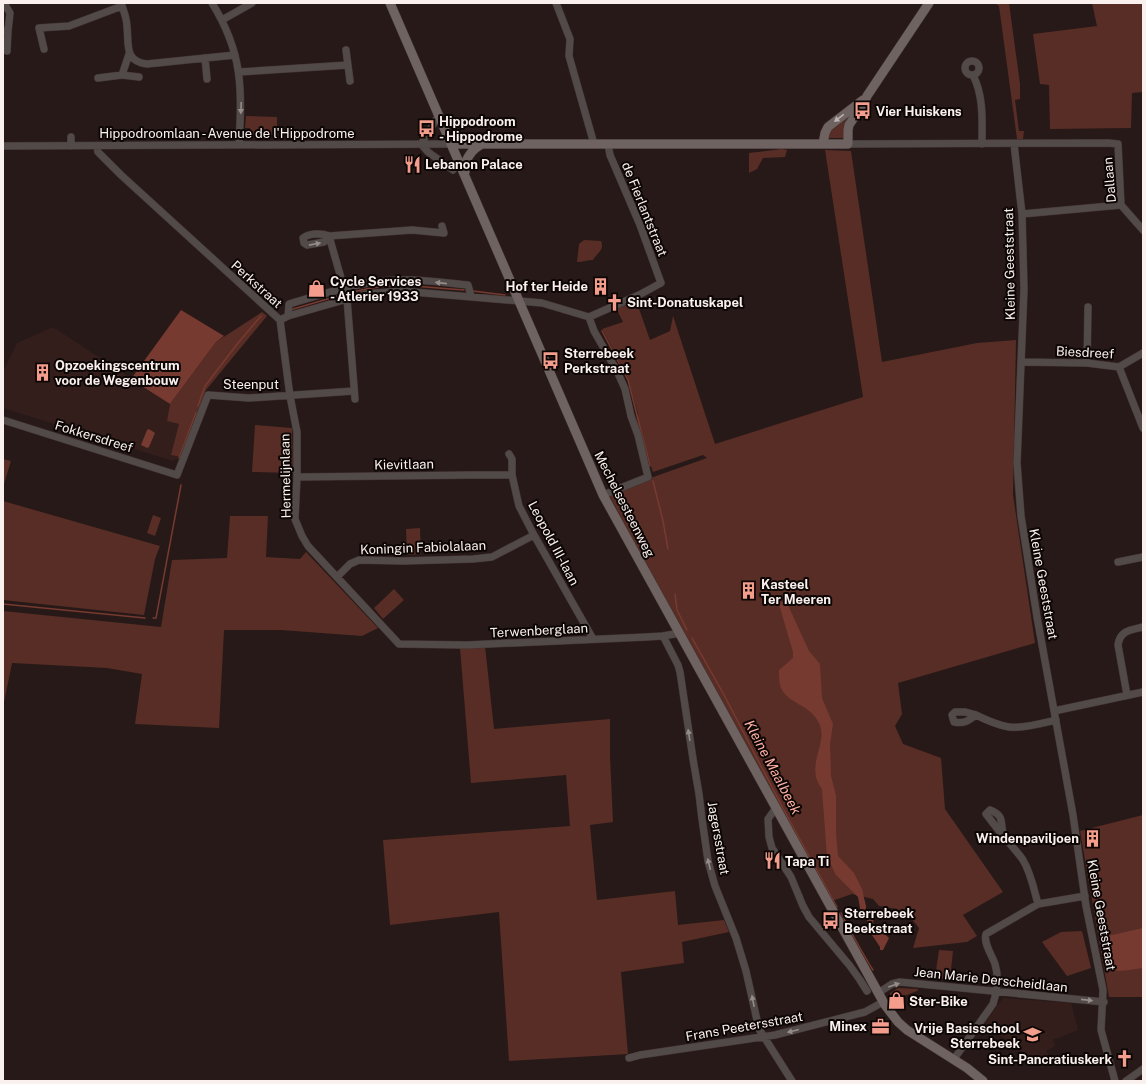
<svg xmlns="http://www.w3.org/2000/svg" width="1146" height="1084" font-family="'Public Sans',sans-serif">
<rect width="100%" height="100%" fill="#271917"/>
<path fill="#331e1b" d="M53 327 170 404 167 421 179 424 182 457 173 461 3 408V372L17 343Z
M1003 998 1071 1003 1078 1030 1053 1040 1055 1046 1046 1051 1049 1056 1053 1054 1056 1060 1041 1067 985 1023Z"/>
<path fill="#582d26" d="M995 3H1009L1020 84V99L1015 100 1019 131H1024L1023 139H1017L999 6Z
M1092 3H1143V92L1132 93 1131 128 1050 129 1049 85 1040 84 1033 34 1097 26Z
M851 112 844 138H828L830 127Z
M246 116 277 117V135H250V128H245Z
M782 149 787 150 785 157 763 158 757 169 749 173V153Z
M825 150 851 151 882 362 977 343 1016 340 1013 495 1035 643 898 683 902 714 895 726 903 744 941 758 945 809 1003 892 963 915 977 936 967 942 913 948 919 928 911 918 897 909 879 906 873 899 852 894 832 901 713 690 608 493 707 458 703 455 653 472 641 437 635 409 639 417 627 376 602 329 623 322 616 308 636 300 650 340 670 331 673 316 715 444 863 397Z
M584 240 601 241C605 250 597 253 593 260 587 260 583 262 577 262L579 244Z
M262 312 267 316 206 390 182 457 171 455 179 424 167 421 170 404 216 342Z
M255 425 292 428 293 473 252 472Z
M3 459 11 461 3 487Z
M3 501 160 546 155 559 144 615 3 600Z
M153 515 161 518 155 536 147 533Z
M230 516H268L266 557 300 559 306 552 378 628 362 636 281 630H224L219 728 135 724 142 674 107 668 12 663 3 707V611L161 627 172 560 227 558Z
M420 528 421 554 407 555 406 529Z
M394 589 404 600 383 619 374 608Z
M485 646 494 729 610 719V756L613 822 590 825 597 900 675 891 678 925 724 920 729 932 682 942 684 963 621 972 628 1054 509 1061 499 912 390 925 383 840 570 826 566 775 471 783 460 648Z
M1143 815V997H1109L1080 831Z
M1082 931 1091 968 1067 976 1042 942 1061 932Z
M939 950 953 951 950 979 935 978Z
M898 988 918 989 917 991 891 1001 890 993Z"/>
<path fill="#773a30" d="M181 310 224 336 216 342 170 404 131 379Z
M149 429 155 433 149 447 147 448 141 445 147 430Z
M778 601 787 603 809 651 820 664 822 698 833 724 830 744 831 776 836 796V833L838 856 854 873 862 889 866 906 865 919H862L858 897 836 875 827 857 822 789C804 765 829 744 819 723 810 704 788 704 781 688 779 683 779 676 779 670L793 658V652Z
M869 909 872 911C874 917 874 922 872 928 877 933 883 931 889 938L883 950H880V947L868 929 866 912Z
M1143 928V968C1133 969 1119 973 1110 969L1104 938 1108 936Z"/>
<g fill="none" stroke-linecap="round" stroke-linejoin="round">
<path stroke="#773a30" stroke-width="1.5" d="M473 291 505 295
M348 293 371 288 400 285 464 290
M290 310 341 295
M602 331 628 380 650 466
M198 406 205 386 238 343 261 316
M179 458 196 413
M653 481 663 521 668 549
M675 594 677 610 687 630
M3 604 145 618
M153 618H156L181 485
M692 638 723 693 787 816 837 907
M841 913C851 932 861 951 873 970"/>
<defs>
<path id="street" d="M121 3C124 11 127 19 127 27 129 45 124 61 147 64L235 55
M212 3C243 53 242 88 239 145
M556 3 570 39 569 56 594 144
M222 20 252 3
M3 31H8L10 13 4 3
M44 49 39 28 69 26 122 6
M346 50 350 81
M7 51 8 31
M205 58 207 79
M965 68a7 7 0 1 1 14 0a7 7 0 1 1-14 0Z
M239 72 348 65
M122 75 129 54
M973 75C984 97 982 121 982 144
M98 78 122 75 139 77
M71 137V146
M421 144 428 152 453 170
M421 144 439 115
M848 144 1108 143 1118 144 1121 205 1143 230
M1014 144 1022 214 1024 289 1017 463 1021 516 1037 617 1073 815 1086 906 1103 990 1101 1030 1115 1081
M3 146 452 144
M97 146 98 152 121 175 280 320
M1022 214 1121 205
M329 236 324 242 307 245 304 243 303 238C309 233 322 233 329 236L412 230 444 233 442 226
M329 236 347 299 355 399
M288 316 289 304C316 296 344 287 373 282 404 277 437 282 468 285L471 296
M589 317 594 331 617 371 625 389 631 416 638 435 648 477 603 495
M280 320 290 396 297 432V477L295 519 302 536 308 546 399 644 467 645 646 637 663 636 680 633
M280 320 288 316 365 294 401 291 542 303 589 317 639 295 661 283 640 225 610 155 608 144
M1021 362 1087 363 1119 367 1143 353
M1087 363 1088 307
M1119 367 1143 428
M3 420 177 475 208 395 249 398 354 391
M509 454 512 459V475L519 506 534 535 593 639
M297 477 473 475H512
M1118 562 1143 557
M337 577 350 564 359 560 403 561 473 559 492 557 534 535
M663 636 678 665 680 672 693 759 699 794 702 819 708 861 715 886 736 938 746 971 759 1029 792 1081
M1127 695 1118 645C1120 630 1131 630 1143 627
M1054 711 1143 692
M955 712H965L976 715C968 721 964 724 954 722L952 715Z
M976 715C986 720 997 725 1009 727 1021 729 1043 723 1056 720
M776 808 768 819 769 837 772 848 791 877 803 906 809 917 850 966 860 980 867 991
M1003 833 1000 832 986 814 990 810C1005 816 1000 822 1003 833 1004 839 1019 853 1023 860 1031 873 1034 890 1038 904
M878 993 892 984 900 982 1104 1002
M629 1058 640 1055 775 1035 865 1012 883 1002
M954 1059 993 1004C997 991 999 977 995 964 992 955 983 943 986 934L1038 904 1085 896
M1126 1081 1143 1069"/>
<path id="secondary" d="M390 3 603 495 885 1005 898 1022 907 1030 967 1068 983 1081
M452 144H848V130L849 125 865 101 867 96 929 3
M823 144 825 133 828 127 863 100
M465 172C463 161 472 149 482 144"/>
</defs>
<use href="#street" stroke="#403331" stroke-width="8"/>
<use href="#secondary" stroke="#403331" stroke-width="10"/>
<use href="#street" stroke="#514a48" stroke-width="7"/>
<use href="#secondary" stroke="#6e6360" stroke-width="9"/>
</g>
<defs><path id="oneway-solid" d="M-6-.8H1V-3.2L6.5 0L1 3.2V.8H-6Z"/></defs>
<g fill="#958c8a">
<use href="#oneway-solid" transform="translate(241 108) rotate(92)"/>
<use href="#oneway-solid" transform="translate(315 244) rotate(-11)"/>
<use href="#oneway-solid" transform="translate(441 283) rotate(-174)"/>
<use href="#oneway-solid" transform="translate(689 735) rotate(-99)"/>
<use href="#oneway-solid" transform="translate(709 864) rotate(-104)"/>
<use href="#oneway-solid" transform="translate(894 985) rotate(-19)"/>
<use href="#oneway-solid" transform="translate(1087 1000) rotate(6)"/>
<use href="#oneway-solid" transform="translate(753 1001) rotate(-101)"/>
<use href="#oneway-solid" transform="translate(793 1031) rotate(166)"/>
</g>
<use fill="#bbb1ae" href="#oneway-solid" transform="translate(839 118) rotate(143)"/>
<defs>
<symbol id="bus-bare" viewBox="-9 -9 18 18"><path d="M-5-6H5V4H4V6H2V4H-2V6H-4V4H-5ZM-3.5-4V0h7V-4ZM-3.5 1.2v1.5H-2V1.2ZM2 1.2v1.5H3.5V1.2Z" fill="#f49d8d" stroke="#0c0605" stroke-width="2.5" paint-order="stroke"/></symbol>
<symbol id="restaurant-bare" viewBox="-9 -9 18 18"><path d="M-5-6h1v4h1v-4h1v4h1v-4h1v5L-1.5 .5V6h-2V.5L-5-1ZM5-6V6H3V1.5H1.5Q1.5-4 5-6Z" fill="#f49d8d" stroke="#0c0605" stroke-width="2.5" paint-order="stroke"/></symbol>
<symbol id="building-bare" viewBox="-9 -9 18 18"><path d="M-4-6H4V6H1V3H-1V6H-4ZM-2.5-4.3h1.7v1.8h-1.7ZM.8-4.3h1.7v1.8H.8ZM-2.5-1h1.7V.8h-1.7ZM.8-1h1.7V.8H.8Z" fill="#f49d8d" stroke="#0c0605" stroke-width="2.5" paint-order="stroke"/></symbol>
<symbol id="shop-bare" viewBox="-9 -9 18 18"><path d="M-5-2.5h2.3a2.7 3.5 0 0 1 5.4 0H5L5.5 6h-11ZM-1.5-2.5h3a1.5 2.3 0 0 0-3 0Z" fill="#f49d8d" stroke="#0c0605" stroke-width="2.5" paint-order="stroke"/></symbol>
<symbol id="church-bare" viewBox="-9 -9 18 18"><path d="M-1.2-6h2.4v3.5h3.3v2.4h-3.3V6h-2.4V-.1h-3.3v-2.4h3.3Z" fill="#f49d8d" stroke="#0c0605" stroke-width="2.5" paint-order="stroke"/></symbol>
<symbol id="office-bare" viewBox="-9 -9 18 18"><path d="M-6-3h4V-5.5h4V-3h4V5H-6ZM-1-4.5V-3h2v-1.5ZM-6 0V1H6V0Z" fill="#f49d8d" stroke="#0c0605" stroke-width="2.5" paint-order="stroke"/></symbol>
<symbol id="school-bare" viewBox="-9 -9 18 18"><path d="M0-5L7-2L0 1L-7-2ZM-4 1L0 2.5L4 1V4Q0 6-4 4Z" fill="#f49d8d" stroke="#0c0605" stroke-width="2.5" paint-order="stroke"/></symbol>
</defs>
<g fill-rule="evenodd">
<use href="#bus-bare" x="850" y="98" width="25" height="25"/>
<use href="#bus-bare" x="414" y="116" width="25" height="25"/>
<use href="#restaurant-bare" x="400" y="152" width="25" height="25"/>
<use href="#building-bare" x="588" y="274" width="25" height="25"/>
<use href="#shop-bare" x="304" y="276" width="25" height="25"/>
<use href="#church-bare" x="602" y="290" width="25" height="25"/>
<use href="#bus-bare" x="538" y="348" width="25" height="25"/>
<use href="#building-bare" x="30" y="360" width="25" height="25"/>
<use href="#building-bare" x="736" y="578" width="25" height="25"/>
<use href="#building-bare" x="1080" y="826" width="25" height="25"/>
<use href="#restaurant-bare" x="760" y="848" width="25" height="25"/>
<use href="#bus-bare" x="818" y="908" width="25" height="25"/>
<use href="#shop-bare" x="884" y="988" width="25" height="25"/>
<use href="#office-bare" x="868" y="1014" width="25" height="25"/>
<use href="#school-bare" x="1020" y="1022" width="25" height="25"/>
<use href="#church-bare" x="1112" y="1046" width="25" height="25"/>
</g>
<g text-anchor="middle" stroke-width="4" stroke-linejoin="round" paint-order="stroke">
<g font-size="13" font-weight="bold" fill="#faf0ee" stroke="#0c0605" text-anchor="start">
<text x="876" y="116">Vier Huiskens</text>
<text x="439" y="126">Hippodroom<tspan x="439" dy="15">- Hippodrome</tspan></text>
<text x="425" y="169">Lebanon Palace</text>
<text x="330" y="286">Cycle Services<tspan x="330" dy="15">- Atlerier 1933</tspan></text>
<text x="588" y="291" text-anchor="end">Hof ter Heide</text>
<text x="627" y="307">Sint-Donatuskapel</text>
<text x="564" y="358">Sterrebeek<tspan x="564" dy="15">Perkstraat</tspan></text>
<text x="55" y="370">Opzoekingscentrum<tspan x="55" dy="15">voor de Wegenbouw</tspan></text>
<text x="761" y="589">Kasteel<tspan x="761" dy="15">Ter Meeren</tspan></text>
<text x="1079" y="843" text-anchor="end">Windenpaviljoen</text>
<text x="785" y="866">Tapa Ti</text>
<text x="844" y="918">Sterrebeek<tspan x="844" dy="15">Beekstraat</tspan></text>
<text x="909" y="1006">Ster-Bike</text>
<text x="867" y="1031" text-anchor="end">Minex</text>
<text x="1020" y="1033" text-anchor="end">Vrije Basisschool<tspan x="1020" dy="15">Sterrebeek</tspan></text>
<text x="1112" y="1064" text-anchor="end">Sint-Pancratiuskerk</text>
</g>
<g font-size="13" fill="#faf0ee" stroke="#0c0605">
<text x="227" y="138">Hippodroomlaan - Avenue de l'Hippodrome</text>
<text transform="translate(1109 180) rotate(-95)" y="5">Dallaan</text>
<text transform="translate(645 209) rotate(68)" y="5">de Fierlantstraat</text>
<text transform="translate(1009 264) rotate(-91)" y="5">Kleine Geeststraat</text>
<text transform="translate(257 284) rotate(42)" y="5">Perkstraat</text>
<text transform="translate(1085 352) rotate(3)" y="5">Biesdreef</text>
<text x="251" y="389">Steenput</text>
<text transform="translate(94 436) rotate(17)" y="5">Fokkersdreef</text>
<text transform="translate(404 464) rotate(-1)" y="5">Kievitlaan</text>
<text transform="translate(285 476) rotate(-91)" y="5">Hermelijnlaan</text>
<text transform="translate(625 504) rotate(63)" y="5">Mechelsesteenweg</text>
<text transform="translate(554 543) rotate(62)" y="5">Leopold III-laan</text>
<text transform="translate(423 547) rotate(-2)" y="5">Koningin Fabiolalaan</text>
<text transform="translate(1044 584) rotate(80)" y="5">Kleine Geeststraat</text>
<text transform="translate(539 630) rotate(-3)" y="5">Terwenberglaan</text>
<text transform="translate(719 838) rotate(80)" y="5">Jagersstraat</text>
<text transform="translate(1102 915) rotate(80)" y="5">Kleine Geeststraat</text>
<text transform="translate(991 979) rotate(6)" y="5">Jean Marie Derscheidlaan</text>
<text transform="translate(744 1026) rotate(-10)" y="5">Frans Peetersstraat</text>
</g>
<g font-size="14" font-style="italic" fill="#fdafa1" stroke="#0c0605">
<text transform="translate(773 767) rotate(62)" y="5">Kleine Maalbeek</text>
</g>
</g>
<rect width="1146" height="1084" fill="none" stroke="#faf0ee" stroke-width="8"/>
</svg>
